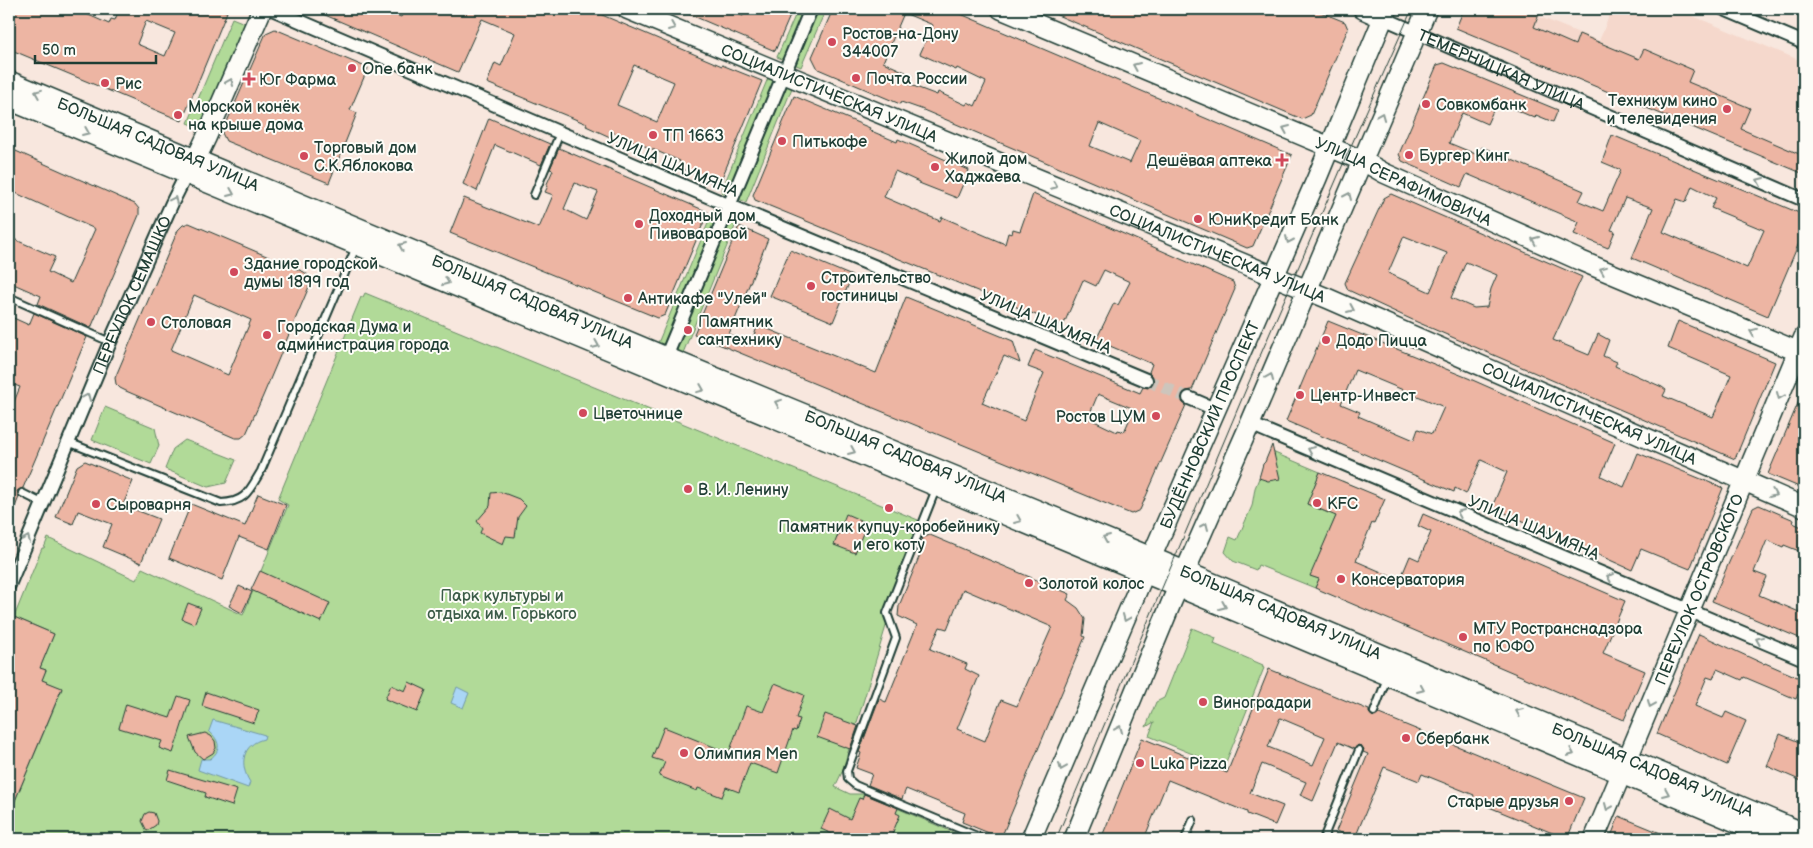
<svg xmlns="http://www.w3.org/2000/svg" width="1813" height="848" font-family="'Balsamiq Sans',sans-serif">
<rect width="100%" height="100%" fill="#f8e7de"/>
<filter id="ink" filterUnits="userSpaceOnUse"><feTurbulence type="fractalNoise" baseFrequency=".02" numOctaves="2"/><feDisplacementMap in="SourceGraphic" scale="10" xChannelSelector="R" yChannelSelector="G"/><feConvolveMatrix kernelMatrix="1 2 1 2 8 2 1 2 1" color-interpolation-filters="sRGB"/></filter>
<g filter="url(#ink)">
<path fill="#f5d8cc" d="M1464 9H1520L1599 41 1612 9H1676L1804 62V174L1456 28Z"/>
<path fill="#b1da98" stroke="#688c66" d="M798 9H826L801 67 777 57Z
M232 18 247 24 203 129 188 123Z
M768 78 792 88 746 202 721 192Z
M714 209 738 219 683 353 658 343Z
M365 293 918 520 842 772 835 787 850 794H864L969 839H9V815L62 689 42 680 46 670 40 668 54 634 14 617 42 548H44L48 538 136 580 142 568 243 615 288 505 278 499 361 297H363Z
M105 407 155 428 159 446 151 464 92 440Z
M185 440 236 460 226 483 208 487 165 469 173 449Z
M1270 451 1320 472 1307 504 1328 513 1342 481 1357 488 1346 492 1311 576 1319 579 1315 588 1258 565 1256 570 1233 561 1225 552 1230 537 1237 540 1252 506 1255 488Z
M1192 628 1216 638 1214 644 1263 665 1262 667 1264 668 1224 767 1149 736 1154 722 1146 727 1156 702 1164 698Z"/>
<path fill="#aad6f6" stroke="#7299a8" d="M457 687 469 693 463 708 451 703Z
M213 720 265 735 264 739C242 744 239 765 250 782L248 788 198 770 201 759H210C222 750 220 741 209 731Z"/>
<path fill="#edb5a3" stroke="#1f3d34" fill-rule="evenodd" d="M9 9H86L84 13 109 24 111 19 115 20 119 9H118H219L227 12 182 121 9 49ZM146 21 175 33 165 56 137 44Z
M311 9H382L401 17 405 9H588L722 66V65L762 81 719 185 678 167 680 161 612 132 610 137 586 126 587 124 487 83 495 63 501 66 515 33 482 19 458 72ZM634 65 674 82 657 122 617 105Z
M677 9H726L743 16 746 9H785L783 13 790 16 775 51Z
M833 9H949L1292 155 1253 246 1247 248 921 109 901 102 900 104 818 69 812 57ZM904 13 933 25 920 54 956 70 957 68 986 82 975 106 968 102 966 105 938 92 937 95 908 84 912 75 883 62ZM1099 123 1140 141 1130 163 1090 146Z
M1043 9H1313L1345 22 1348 29 1311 115 1302 119Z
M1464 9H1541L1534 27 1575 45 1579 34 1639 59 1644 49 1693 70 1688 82 1750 108 1741 129 1804 156V174L1456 28Z
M275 29 368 68 350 110 357 113 329 183 226 141 222 133 266 33Z
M1444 63 1558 110 1553 122 1536 115 1535 118 1497 102 1487 124 1462 113 1449 143 1478 155 1482 147 1584 191 1579 201 1603 211 1621 170 1602 162 1612 135 1804 215V231L1768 316 1632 258 1653 208 1625 198 1611 230 1615 231 1608 248 1574 234 1579 222 1467 174 1461 187 1402 161 1399 154 1437 65ZM1692 186 1716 198 1711 208 1764 230 1747 268 1663 232 1677 199 1686 202Z
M794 96 870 128 869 130 897 142 898 139 969 170 957 198 919 183V182L895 171 884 197 914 210 940 221 942 217 1005 244 1008 233 1012 234 1013 229 1020 231 1033 194 1233 282 1235 289 1192 390 1185 391 1181 395 1182 402 1186 405 1140 510 1131 514 694 334 739 226 768 239 729 334 751 343 758 325 876 373 906 297 1013 341 1020 363 1004 356 982 403 1024 421 1044 373 1028 367 1035 350 1140 393 1143 387 1148 388 1153 384 1154 378 1149 372 1152 364 1096 340 1114 303 1118 305 1130 282 1104 270 1096 286 1083 280 1063 326 755 200 753 195ZM1098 394 1134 409 1124 432 1118 430 1117 432 1088 418Z
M489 118 550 144 541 165 495 145 477 191 463 184Z
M9 148 135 204 139 209V215L91 328 38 304 41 296 9 282V237L55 257 48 272 71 283 95 229 9 190Z
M559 148 708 212 665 315 658 318 450 233 464 198 539 228 553 195 545 192 548 186H546L553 170 550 169ZM575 183 598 192 586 220 564 209Z
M1391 194 1582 277 1553 340 1589 355 1598 334 1609 340 1603 356 1617 362 1615 366 1662 387 1666 390 1663 396 1713 417 1731 375 1668 348 1678 321 1775 362 1735 459 1417 322 1348 290 1345 283 1384 198ZM1404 236 1447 253 1430 292 1388 273ZM1466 262 1497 275 1491 289 1487 307 1474 308 1451 298Z
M189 223 304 272 309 276 311 282 263 396 246 434 241 438H235L126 391 120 388 116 384 115 378 178 230 183 225ZM194 295 251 320 228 375 171 350Z
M790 250 852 276 833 322 770 296Z
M34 313 87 337 23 488 20 489 17 491 19 497 9 522V414L20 387 9 383V316L29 325Z
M1328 321 1468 378 1615 443 1601 476 1624 487 1638 453 1723 488 1690 569 1641 549 1632 570 1492 507 1507 472 1481 460 1466 494 1455 488 1454 492 1286 421ZM1355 370 1444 407 1432 434 1418 429 1414 440 1358 416 1360 412 1341 404Z
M1804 389V489L1768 474Z
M1272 445 1280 479 1268 481 1259 478 1263 464 1265 462Z
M85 461 133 481 123 505 159 519 141 563 103 547 112 524 78 511 73 524 56 517 77 466Z
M1320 472 1385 499 1374 524 1372 523 1356 561 1400 580 1410 556 1419 560 1431 532 1418 526 1423 514 1625 601 1603 653 1645 671 1624 720 1315 588 1319 579 1310 576 1336 516 1307 504Z
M501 492 519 499 526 506 518 517 515 537 506 536 503 544 480 533 482 528 477 521 490 506 491 493Z
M258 494 286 505 269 549 239 537 222 580 169 558 191 504 245 526Z
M1759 505 1794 520 1793 523 1804 528V553L1784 545 1783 547 1767 540 1754 572 1767 577 1759 595 1804 614V640L1712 601 1753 508Z
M846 514 867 523 855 553 834 545Z
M930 535 1070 594 1067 600 1078 608 1085 619 1083 636 1085 637 1001 838 962 822 965 813 906 789 902 799 868 785 872 774 856 768 861 753 859 752 879 699 886 702 917 625 898 616 899 606 924 545 922 538ZM963 589 1052 627 1017 706 1001 700 985 741 957 729 979 676 965 669 967 664 930 649 940 627 947 629Z
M260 571 330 603 321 622 251 590Z
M239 586 252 592 242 613 229 606Z
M188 603 201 608 194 624 182 619Z
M14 617 54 634 40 668 46 670 42 680 62 688 9 815V629Z
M1699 634 1764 664 1765 663 1804 680V697L1798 694 1796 699 1744 677 1742 680 1717 669 1713 679 1707 677 1695 706 1723 718 1726 712 1746 721 1727 765 1657 734Z
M1269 669 1369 710V713L1372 716 1375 717 1379 714 1584 798 1567 839 1472 800 1474 795 1422 774 1419 781 1384 767 1355 838 1336 831 1368 754 1363 752 1364 749 1361 746 1358 745 1354 749 1338 742 1313 801 1300 795 1306 782 1262 764 1250 793 1283 806 1275 825 1247 814V812L1168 780 1144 839H1101L1142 738 1227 773ZM1280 718 1325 737 1313 765 1268 747Z
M409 682 426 690 417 712 385 699 391 685 405 691Z
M775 683 804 695 796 718 800 719 796 731 793 730 778 773 750 763 739 792 726 787 722 797 698 788 697 791 659 776 665 762 652 758 664 727 729 753 746 706 763 712Z
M206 692 259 710 254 723 202 706Z
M178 696 190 700 173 753 159 748 162 741 119 728 126 704 170 718Z
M825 714 858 726 850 749 817 737Z
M205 733 211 736 215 741 216 748 213 753 203 759 195 752 189 737Z
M1780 734 1804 744V782L1767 766Z
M170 770 237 790 232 806 205 797 206 793 167 780Z
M864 794 898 808 896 813 900 815 890 839H843L821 829 830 809 850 819 859 798 862 799Z
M149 812 154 813 157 821 156 825 147 831 142 821 145 814Z
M1619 816 1675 839H1610Z"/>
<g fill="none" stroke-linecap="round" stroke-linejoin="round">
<path stroke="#cdc5bc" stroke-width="12" stroke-dasharray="12 6" stroke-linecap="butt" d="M1146 380 1189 398"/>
<defs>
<path id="lane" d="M534 195 560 133
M9 297 110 342
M68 442 221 503C246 502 249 491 261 471L356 247
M936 489 887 613 896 638 847 771 848 779 855 785 984 839
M22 493 42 503
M1374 712 1387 678
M1185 839 1193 820
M1323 839 1359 750"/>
<g id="street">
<path d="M272 9 728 205 1146 380"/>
<path d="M1724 9 1804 43"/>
<path id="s1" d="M1383 18 1804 200"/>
<path d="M666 357 811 9"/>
<path d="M1189 398 1217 410"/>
<path d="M1250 424 1804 659"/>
<path id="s2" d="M9 585 110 342 172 203 190 167"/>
</g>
<g id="secondary">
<path id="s3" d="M627 9 1329 299 1804 507"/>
<path id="s4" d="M1001 9 1363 161 1384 173 1579 260 1804 354"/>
<path d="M1363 9 1383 18"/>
<path id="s5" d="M9 81 666 357 1151 557 1804 833"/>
<path d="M9 100 1178 587 1776 839"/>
<path d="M196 159 206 138 262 9"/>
<path id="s6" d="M1031 839 1154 551 1317 178 1387 9"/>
<path d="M1074 839 1172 601 1250 424 1427 9"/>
<path id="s7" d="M1594 839 1804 337"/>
</g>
</defs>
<use href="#lane" stroke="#1f3d34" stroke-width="10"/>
<use href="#street" stroke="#1f3d34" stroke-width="16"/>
<use href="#secondary" stroke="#1f3d34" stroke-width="22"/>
<use href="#lane" stroke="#fdfcf7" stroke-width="6"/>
<use href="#street" stroke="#fdfcf7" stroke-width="12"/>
<use href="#secondary" stroke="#fdfcf7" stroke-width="19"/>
<path stroke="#1f3d34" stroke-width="1" d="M1056 839 1260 356 1347 155 1412 9"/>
</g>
<defs><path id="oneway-chevron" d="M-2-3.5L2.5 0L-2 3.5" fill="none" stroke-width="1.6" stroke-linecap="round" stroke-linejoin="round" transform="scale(1.25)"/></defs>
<g stroke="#8e9c96">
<use href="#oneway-chevron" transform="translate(672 27) rotate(23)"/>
<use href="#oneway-chevron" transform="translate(1136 66) rotate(-157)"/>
<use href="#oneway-chevron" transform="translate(230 82) rotate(-67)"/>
<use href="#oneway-chevron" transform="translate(38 93) rotate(-158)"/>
<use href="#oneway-chevron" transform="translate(1381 116) rotate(-68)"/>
<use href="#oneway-chevron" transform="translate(1286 129) rotate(-157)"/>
<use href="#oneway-chevron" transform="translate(86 132) rotate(23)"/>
<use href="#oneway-chevron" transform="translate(1760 181) rotate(-156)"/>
<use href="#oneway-chevron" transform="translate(1054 186) rotate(23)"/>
<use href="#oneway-chevron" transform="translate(231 193) rotate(23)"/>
<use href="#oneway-chevron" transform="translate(1348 196) rotate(-66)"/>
<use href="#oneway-chevron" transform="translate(174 200) rotate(-65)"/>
<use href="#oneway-chevron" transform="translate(1289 240) rotate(114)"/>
<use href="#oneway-chevron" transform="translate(1535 240) rotate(-156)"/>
<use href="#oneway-chevron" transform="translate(402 246) rotate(-157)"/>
<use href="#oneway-chevron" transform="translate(1603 270) rotate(-158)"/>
<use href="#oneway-chevron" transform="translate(446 282) rotate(22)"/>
<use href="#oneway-chevron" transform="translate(1351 309) rotate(24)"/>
<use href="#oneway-chevron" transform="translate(1753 332) rotate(-158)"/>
<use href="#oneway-chevron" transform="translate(596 345) rotate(23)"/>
<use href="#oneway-chevron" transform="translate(1270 377) rotate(-67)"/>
<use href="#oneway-chevron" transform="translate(701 389) rotate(22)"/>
<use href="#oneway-chevron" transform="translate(1780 396) rotate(113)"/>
<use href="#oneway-chevron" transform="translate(87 397) rotate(-67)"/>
<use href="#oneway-chevron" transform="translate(778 403) rotate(-158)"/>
<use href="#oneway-chevron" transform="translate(1311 450) rotate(-157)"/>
<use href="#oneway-chevron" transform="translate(852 451) rotate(23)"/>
<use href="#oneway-chevron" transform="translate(1773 494) rotate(23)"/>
<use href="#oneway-chevron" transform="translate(1460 513) rotate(-157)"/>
<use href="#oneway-chevron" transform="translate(1018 520) rotate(23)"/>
<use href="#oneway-chevron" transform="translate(1205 526) rotate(-66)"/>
<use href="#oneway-chevron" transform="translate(1106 538) rotate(-157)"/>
<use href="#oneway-chevron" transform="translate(27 539) rotate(-68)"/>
<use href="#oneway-chevron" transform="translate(1610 577) rotate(-157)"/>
<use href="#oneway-chevron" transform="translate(1223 606) rotate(23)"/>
<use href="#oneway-chevron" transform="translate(1126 618) rotate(113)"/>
<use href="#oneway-chevron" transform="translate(1759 640) rotate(-157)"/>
<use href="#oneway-chevron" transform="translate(1421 689) rotate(23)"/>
<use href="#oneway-chevron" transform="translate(1651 704) rotate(113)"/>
<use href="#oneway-chevron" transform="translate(1519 712) rotate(-157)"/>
<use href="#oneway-chevron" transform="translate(1119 729) rotate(-68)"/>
<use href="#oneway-chevron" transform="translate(1571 753) rotate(23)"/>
<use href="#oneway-chevron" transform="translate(1062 767) rotate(113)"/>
<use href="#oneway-chevron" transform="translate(1666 793) rotate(23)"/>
<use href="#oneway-chevron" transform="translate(1608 807) rotate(113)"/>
</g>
</g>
<g fill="#d1495b" stroke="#fdfcf7" stroke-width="2">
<circle cx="832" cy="42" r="5"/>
<circle cx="352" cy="68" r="5"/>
<circle cx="856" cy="78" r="5"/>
<path d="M246.5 71.5h5v5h5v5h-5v5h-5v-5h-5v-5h5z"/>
<circle cx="105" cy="83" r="5"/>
<circle cx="1426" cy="104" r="5"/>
<circle cx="1727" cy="109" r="5"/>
<circle cx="178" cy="115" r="5"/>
<circle cx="653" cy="135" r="5"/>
<circle cx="782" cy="141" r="5"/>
<circle cx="1409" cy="155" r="5"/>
<circle cx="304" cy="156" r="5"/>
<path d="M1279.5 152.5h5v5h5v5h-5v5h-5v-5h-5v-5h5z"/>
<circle cx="935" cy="167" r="5"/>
<circle cx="1198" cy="219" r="5"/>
<circle cx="639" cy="224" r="5"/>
<circle cx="234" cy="272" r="5"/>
<circle cx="811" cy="286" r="5"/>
<circle cx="628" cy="298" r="5"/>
<circle cx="151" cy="322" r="5"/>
<circle cx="688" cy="330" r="5"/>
<circle cx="267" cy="335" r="5"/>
<circle cx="1326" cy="340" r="5"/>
<circle cx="1300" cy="395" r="5"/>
<circle cx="583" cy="413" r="5"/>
<circle cx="1156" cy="416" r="5"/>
<circle cx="688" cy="489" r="5"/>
<circle cx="1317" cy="503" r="5"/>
<circle cx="96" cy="504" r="5"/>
<circle cx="889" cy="508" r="5"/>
<circle cx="1341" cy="579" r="5"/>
<circle cx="1029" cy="583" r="5"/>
<circle cx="1463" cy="637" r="5"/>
<circle cx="1203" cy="702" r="5"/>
<circle cx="1406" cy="738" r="5"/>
<circle cx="684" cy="753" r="5"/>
<circle cx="1140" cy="763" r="5"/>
<circle cx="1569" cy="801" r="5"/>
</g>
<g text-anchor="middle" stroke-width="4" stroke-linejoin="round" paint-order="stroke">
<g font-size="16" fill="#1f3d34" stroke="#fdfcf7" text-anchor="start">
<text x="842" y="39">Ростов-на-Дону<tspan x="842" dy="18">344007</tspan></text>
<text x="362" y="74">One банк</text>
<text x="866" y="84">Почта России</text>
<text x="259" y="85">Юг Фарма</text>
<text x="115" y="89">Рис</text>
<text x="1717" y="106" text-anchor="end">Техникум кино<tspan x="1717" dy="18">и телевидения</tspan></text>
<text x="1436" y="110">Совкомбанк</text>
<text x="188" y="112">Морской конёк<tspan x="188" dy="18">на крыше дома</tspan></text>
<text x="663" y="141">ТП 1663</text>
<text x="792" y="147">Питькофе</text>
<text x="314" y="153">Торговый дом<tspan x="314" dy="18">С.К.Яблокова</tspan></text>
<text x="1419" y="161">Бургер Кинг</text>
<text x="945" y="164">Жилой дом<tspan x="945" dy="18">Хаджаева</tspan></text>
<text x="1272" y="166" text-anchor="end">Дешёвая аптека</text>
<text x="649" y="221">Доходный дом<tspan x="649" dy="18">Пивоваровой</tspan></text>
<text x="1208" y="225">ЮниКредит Банк</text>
<text x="244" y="269">Здание городской<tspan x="244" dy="18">думы 1899 год</tspan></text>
<text x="821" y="283">Строительство<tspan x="821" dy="18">гостиницы</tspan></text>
<text x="638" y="304">Антикафе "Улей"</text>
<text x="698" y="327">Памятник<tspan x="698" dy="18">сантехнику</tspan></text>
<text x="161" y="328">Столовая</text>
<text x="277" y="332">Городская Дума и<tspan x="277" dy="18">администрация города</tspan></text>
<text x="1336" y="346">Додо Пицца</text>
<text x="1310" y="401">Центр-Инвест</text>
<text x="593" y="419">Цветочнице</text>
<text x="1146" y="422" text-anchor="end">Ростов ЦУМ</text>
<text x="698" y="495">В. И. Ленину</text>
<text x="1327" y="509">KFC</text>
<text x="106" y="510">Cыроварня</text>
<text x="889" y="532" text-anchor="middle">Памятник купцу-коробейнику<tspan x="889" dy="18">и его коту</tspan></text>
<text x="1351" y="585">Консерватория</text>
<text x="1039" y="589">Золотой колос</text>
<text x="1473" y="634">МТУ Ространснадзора<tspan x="1473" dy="18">по ЮФО</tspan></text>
<text x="1213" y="708">Виноградари</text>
<text x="1416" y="744">Сбербанк</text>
<text x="694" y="759">Олимпия Men</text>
<text x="1150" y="769">Luka Pizza</text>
<text x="1559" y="807" text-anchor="end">Старые друзья</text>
</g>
<g font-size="16" fill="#1f3d34" stroke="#fdfcf7">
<text dy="6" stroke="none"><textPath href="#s1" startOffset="129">ТЕМЕРНИЦКАЯ УЛИЦА</textPath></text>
<text dy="6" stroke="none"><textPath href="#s3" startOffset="219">СОЦИАЛИСТИЧЕСКАЯ УЛИЦА</textPath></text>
<text dy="6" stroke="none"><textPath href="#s5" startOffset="162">БОЛЬШАЯ САДОВАЯ УЛИЦА</textPath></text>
<text transform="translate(673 164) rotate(23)" y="6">УЛИЦА ШАУМЯНА</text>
<text dy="6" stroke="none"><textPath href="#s4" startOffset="438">УЛИЦА СЕРАФИМОВИЧА</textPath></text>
<text dy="6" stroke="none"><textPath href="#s3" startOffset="639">СОЦИАЛИСТИЧЕСКАЯ УЛИЦА</textPath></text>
<text dy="6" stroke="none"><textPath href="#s2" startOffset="315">ПЕРЕУЛОК СЕМАШКО</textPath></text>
<text dy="6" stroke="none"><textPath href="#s5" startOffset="568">БОЛЬШАЯ САДОВАЯ УЛИЦА</textPath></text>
<text transform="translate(1046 321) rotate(23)" y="6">УЛИЦА ШАУМЯНА</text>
<text dy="6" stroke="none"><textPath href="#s3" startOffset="1044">СОЦИАЛИСТИЧЕСКАЯ УЛИЦА</textPath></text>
<text dy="6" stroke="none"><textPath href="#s6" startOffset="451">БУДЁННОВСКИЙ ПРОСПЕКТ</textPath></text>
<text dy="6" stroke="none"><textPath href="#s5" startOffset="972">БОЛЬШАЯ САДОВАЯ УЛИЦА</textPath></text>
<text transform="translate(1534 527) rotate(23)" y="6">УЛИЦА ШАУМЯНА</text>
<text dy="6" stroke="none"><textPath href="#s7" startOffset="271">ПЕРЕУЛОК ОСТРОВСКОГО</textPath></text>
<text dy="6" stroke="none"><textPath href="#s5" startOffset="1378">БОЛЬШАЯ САДОВАЯ УЛИЦА</textPath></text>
<text dy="6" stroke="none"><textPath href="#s5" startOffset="1782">БОЛЬШАЯ САДОВАЯ УЛИЦА</textPath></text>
</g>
<g font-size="16" fill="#3c5c48" stroke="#fdfcf7">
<text x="502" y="601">Парк культуры и<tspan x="502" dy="18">отдыха им. Горького</tspan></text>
</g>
</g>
<rect width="1813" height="848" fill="none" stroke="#fdfcf7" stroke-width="30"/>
<rect x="15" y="15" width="1783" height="818" fill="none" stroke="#1f3d34" stroke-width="2" filter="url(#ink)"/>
<path d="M35 55v8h121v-8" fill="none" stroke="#1f3d34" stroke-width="2.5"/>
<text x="42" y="55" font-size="15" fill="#1f3d34" stroke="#fdfcf7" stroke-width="4" paint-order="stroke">50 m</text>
</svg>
